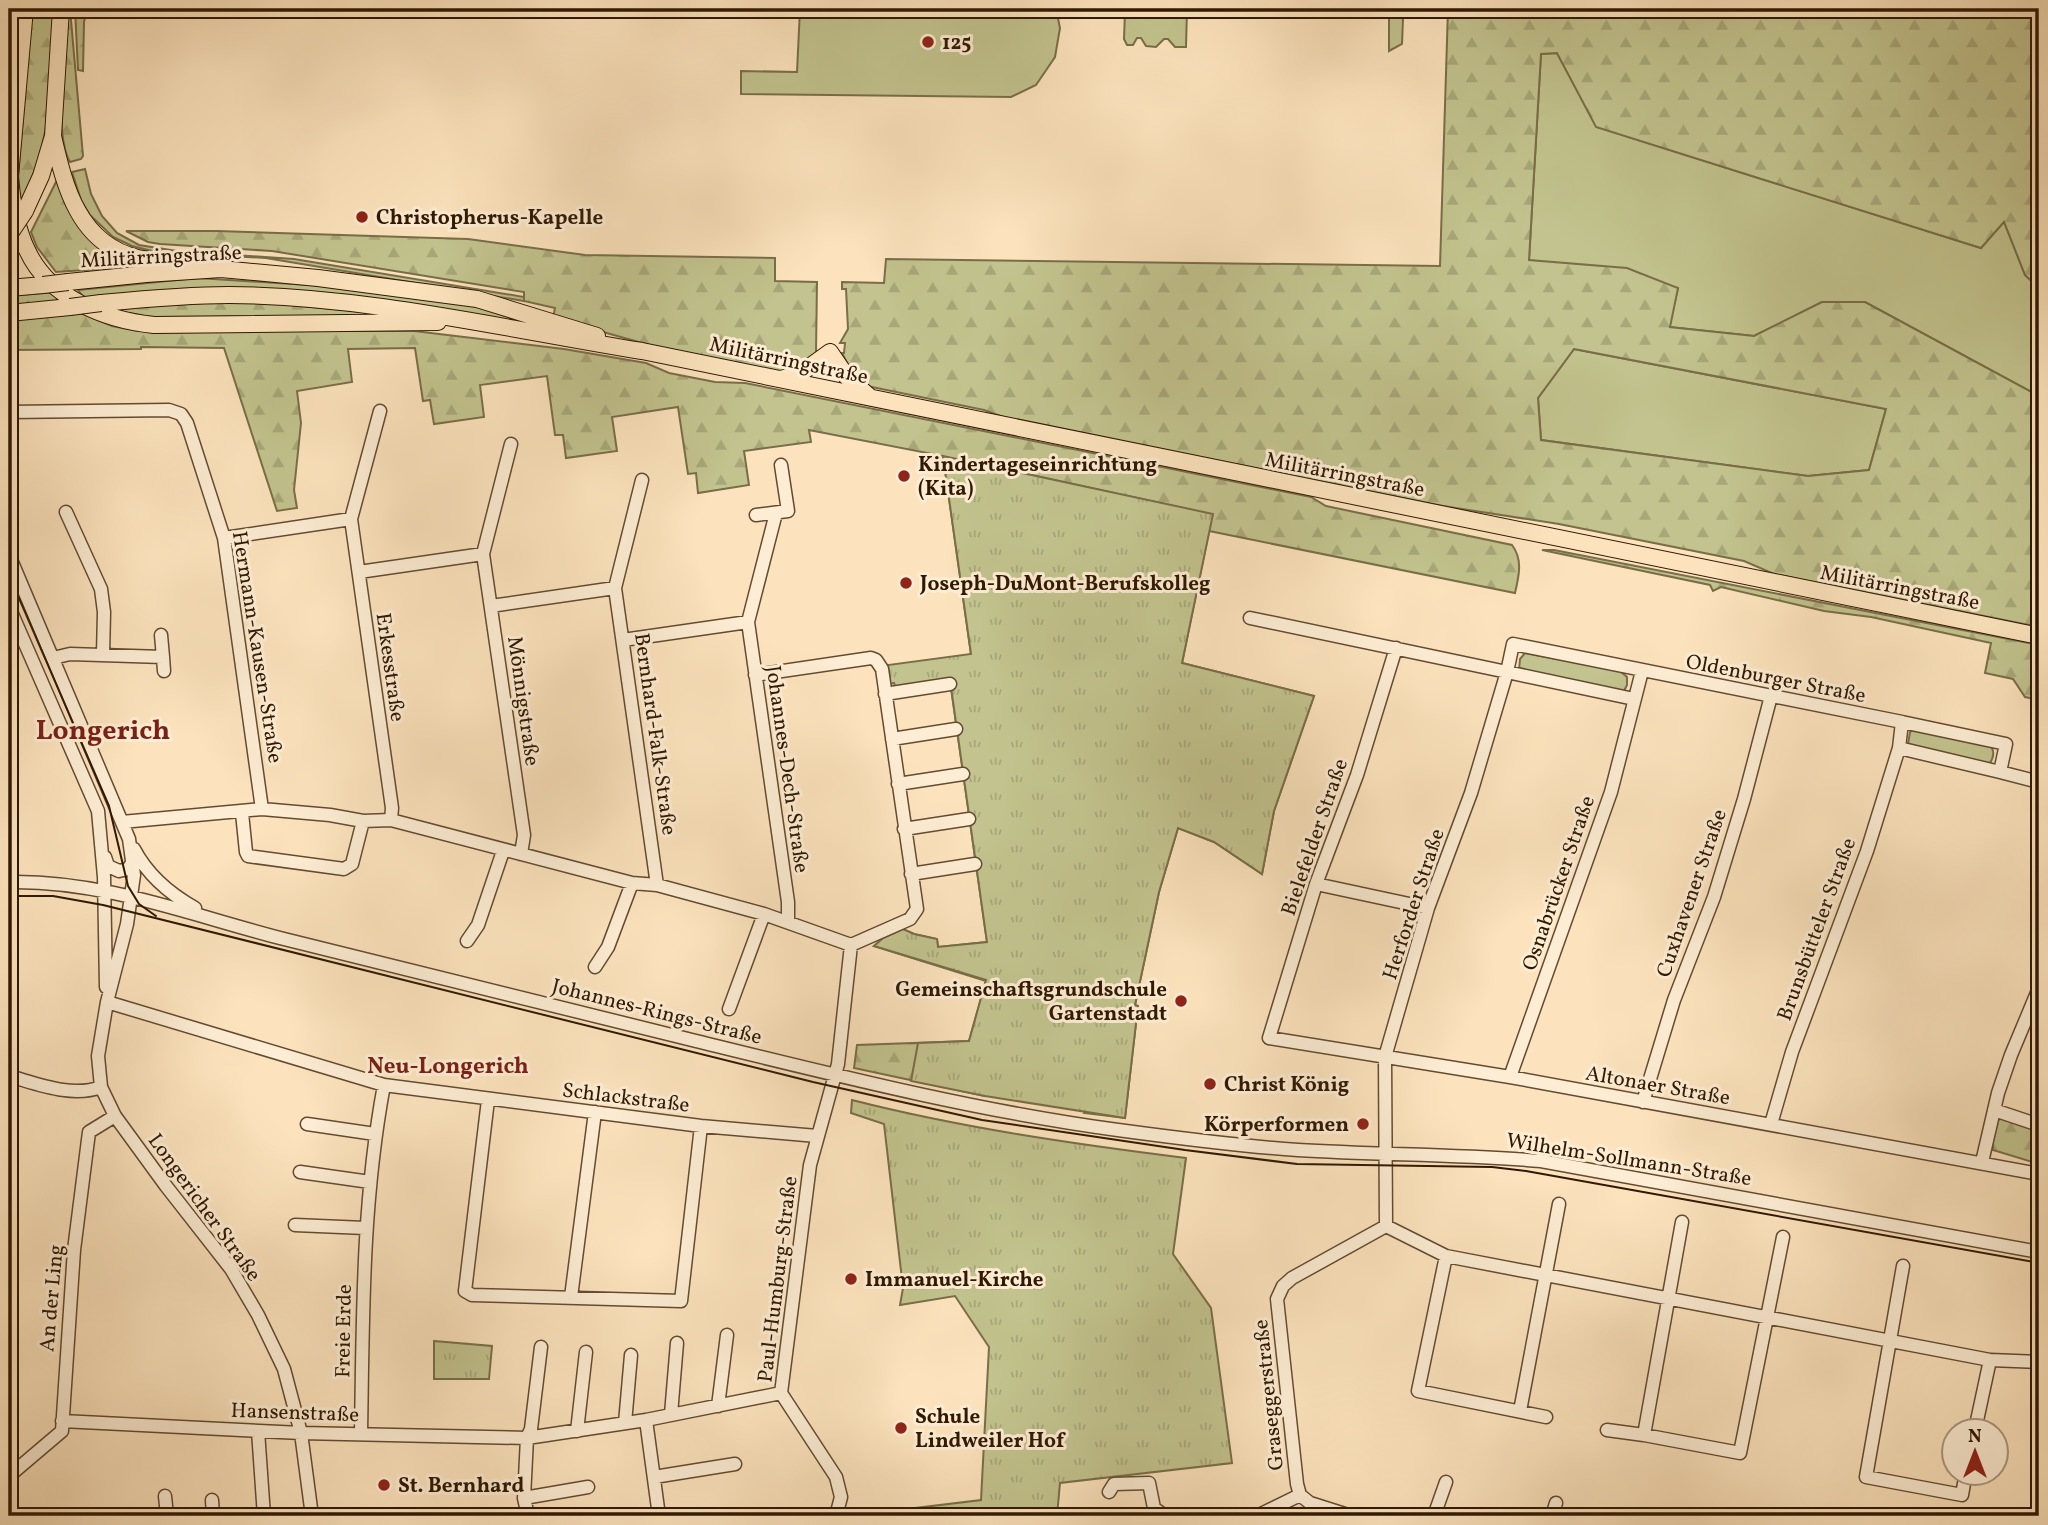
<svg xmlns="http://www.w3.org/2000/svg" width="2048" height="1525" font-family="Vollkorn,serif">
<defs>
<pattern id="forest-firs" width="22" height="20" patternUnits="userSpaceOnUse" patternTransform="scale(1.75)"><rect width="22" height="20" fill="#c2c38e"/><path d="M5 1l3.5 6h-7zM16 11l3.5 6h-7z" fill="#a7a779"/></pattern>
<pattern id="park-tufts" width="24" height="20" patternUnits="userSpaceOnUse" patternTransform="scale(1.75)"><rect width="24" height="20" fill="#c2c38e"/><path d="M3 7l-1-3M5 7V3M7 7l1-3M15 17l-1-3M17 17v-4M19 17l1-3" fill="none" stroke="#a7a779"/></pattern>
</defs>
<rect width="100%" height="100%" fill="#fce3bd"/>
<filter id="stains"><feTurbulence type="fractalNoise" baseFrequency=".00286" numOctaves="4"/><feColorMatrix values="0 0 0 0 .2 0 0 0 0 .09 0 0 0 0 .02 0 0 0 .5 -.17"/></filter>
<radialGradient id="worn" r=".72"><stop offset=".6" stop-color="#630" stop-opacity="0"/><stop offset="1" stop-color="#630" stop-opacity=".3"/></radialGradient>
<path fill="#c2c38e" stroke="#796e48" stroke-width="2" d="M800 9H1056L1060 28 1055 57 1036 85 1011 97 741 94V71L797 72Z
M1129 9H1187L1186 47H1175L1168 39H1164L1156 47 1146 46 1141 38H1137L1133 45H1127L1124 39 1125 11Z
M1389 10H1394L1403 19 1402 44 1389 51Z
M1557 53 1597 127 1981 248 2004 221 2025 275 2039 288V396L1865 302H1822L1754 336 1669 327 1678 288 1529 260 1541 54Z
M85 169 91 194 102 216 117 233 139 245 177 251 294 259 524 297V301L266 258 156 252 132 246 113 237 90 215 81 200 72 172Z
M197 278 326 286 466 304 515 319V321L85 299 78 290Z
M1574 349 1886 409 1869 470 1808 476 1541 440 1538 398Z
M1525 653 1620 671 1627 677V685L1624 691 1519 670 1520 659Z
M1916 728 1989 743C1994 750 1995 755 1990 763L1983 765 1908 744 1910 732Z"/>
<path fill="url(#forest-firs)" stroke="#796e48" stroke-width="2" fill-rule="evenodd" d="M9 9H20L9 123Z
M32 9H56C52 74 53 144 20 203L17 188Z
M70 9 83 156 81 159 70 162C54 136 63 40 70 9Z
M75 9H87L84 22 83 71 78 70Z
M1448 9H2039V288L2025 275 2004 222 1981 248 1596 127 1557 53 1541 54 1529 260 1627 268 1678 288 1670 327 1754 336 1822 302H1865L2039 396V627L1774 574 1744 561 1559 524 1443 506 1006 418 984 410 867 386 854 376 842 353H844L845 343H840L848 329 846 289H842V282L884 283 886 259 1440 266ZM1574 349 1886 409 1869 470 1808 476 1541 440 1538 398Z
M60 174 82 227 160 265 56 272 37 247 31 232Z
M126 231H217L468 239 585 255 775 258V281L817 282 816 352 810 366 783 373 653 346 553 318 555 308 524 301V292L272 251 160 244 148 242Z
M55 292 62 301 9 307V296Z
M258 302 410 316 153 317 116 311V309L164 303Z
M78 312 112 326 138 331H414L564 349 646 363 669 373 715 382 745 383 1311 497 1326 506 1512 545C1523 559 1519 576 1515 593L1209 531 1182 663 1314 696 1274 811 1262 874 1214 842 1178 828 1159 892 1135 1005 1138 1006 1125 1118 1084 1113 1171 764 1192 510 959 459 996 786 985 1096 854 1068 857 1045 969 1041 986 981 874 946 883 938 903 929 914 934 937 939 938 947 987 942 950 681 968 655 971 654 943 456 809 430 811 442 744 451 749 485 698 493 696 473 688 474 678 407 612 417 617 451 566 458 563 435H555L547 376 480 385 484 417 434 424 430 400 423 401 415 348 348 349 352 382 297 391 301 423 294 490 297 508 277 511 224 348 141 347V349L9 350V319Z
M1542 550H1554L2039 645V700L2025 697 2013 679 1985 673 1991 643 1871 617 1824 611 1721 587 1713 591 1710 585Z
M2003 1117 2039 1129V1164L1993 1150 1992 1139 1997 1121Z"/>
<path fill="url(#park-tufts)" stroke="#796e48" stroke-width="2" d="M943 456 1213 514 1182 663 1314 696 1274 811 1262 874 1214 842 1178 828 1159 892 1135 1005 1138 1006 1125 1118 985 1096 911 1081 918 1043 969 1041 986 980 874 946 883 938 903 929 914 934 937 939 938 947 987 942 950 680 896 688 894 683 890 684 888 665 971 654Z
M852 1100C962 1128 1074 1144 1186 1158L1173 1254 1211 1308 1232 1463 1060 1483 1057 1516H897L899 1510 981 1500 989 1347 955 1296 900 1305 903 1288 884 1124 851 1113Z
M434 1341 492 1346 489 1379H434Z"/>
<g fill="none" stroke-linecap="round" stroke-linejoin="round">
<defs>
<path id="minor" d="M380 411 351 519 392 808 391 820
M9 412 169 410 181 414 187 423 224 538 262 809
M66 512 101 589 104 612 103 655
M756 515 788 511 781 465
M224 538 351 519
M483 554 511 444
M9 555 129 839 134 875 127 924 107 1002 98 1056 101 1087 115 1116 166 1186 231 1269 258 1315 284 1369 301 1433 312 1516
M359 572 483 554 524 835 521 854
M615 588 642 480
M491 606 615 588 657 885
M9 607 98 811 104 877 106 987
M1250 618 1507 672 1513 644 1902 722 1899 748 2000 772
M748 622 776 513
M623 640 748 622 788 902V922
M1396 648 1357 775 1316 884 1269 1038 1510 1077 2039 1174
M163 657 164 671
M53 658 70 654 163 657 161 635
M755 675 871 658 876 660 882 669 917 909 910 919 851 945
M885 694 950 684
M1634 699 1507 672 1471 793 1428 908 1385 1057 1386 1226 1446 1256 1990 1360 2039 1362
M1902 722 2006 744 2000 772 2039 782
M892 739 956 729
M898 784 963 774
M242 813 246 852 248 856 344 869 352 864 363 821
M122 822 262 809 330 815 363 821 391 820 632 883 657 885 764 914 851 945
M904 829 969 819
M134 849C147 874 170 894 195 908
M105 857 108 866 119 871 128 869 134 860
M911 874 975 864
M9 882C104 880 193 916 284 939 421 973 558 1008 696 1041 835 1075 976 1111 1118 1130 1177 1138 1238 1146 1298 1150 1379 1155 1460 1154 1541 1161L2039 1252
M1316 884 1428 908
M467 941 478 925 503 851
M595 967 608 947 632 883
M107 1002 384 1085 701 1126 817 1136
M729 1009 764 914
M9 1076C38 1084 72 1098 101 1087
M1510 1077 1611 792 1642 671
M488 1100 465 1291 472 1295 681 1301 701 1126
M1643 1102 1674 1000 1714 897 1744 799 1771 696
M1994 1110 2039 1125
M307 1124 375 1134
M1771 1124 1792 1052 1867 851 1899 748
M1982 1162 1998 1093 2011 1055 2039 988
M300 1172 370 1182
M1682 1222 1644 1435 1740 1453 1783 1237
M295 1225 365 1228
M1446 1256 1418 1391 1546 1417
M1903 1266 1866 1477 1962 1495 1966 1472
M571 1297 595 1112
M718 1406 727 1335
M1520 1411 1559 1204
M671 1414 677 1343
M646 1420 659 1516
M62 1421 301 1433 527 1438 646 1420 781 1393
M625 1423 631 1355
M1607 1430 1644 1435
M1975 1430 1990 1360
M258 1431 264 1516
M577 1431 586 1352
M361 1434C363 1315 362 1203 384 1085
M9 1476 62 1431 74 1250 89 1132 115 1116
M654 1477 735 1464
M1109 1492 1114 1484 1149 1483 1154 1508 1165 1516
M1300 1495 1297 1484 1277 1299 1283 1286 1292 1278 1386 1226
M165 1496 167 1516
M524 1498 588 1487
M212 1500 213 1516
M9 1512 10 1475
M528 1516 524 1498 527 1438 531 1429 541 1347
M836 1516 841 1497 836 1477 781 1393 810 1165 838 1064 851 945
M1257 1516 1300 1495 1310 1503 1351 1516
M1434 1516 1446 1482
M1552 1516 1556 1503"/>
<path id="major" d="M25 9 10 176C12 202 16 227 27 250 49 298 105 320 154 325L438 322
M53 136C65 188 79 244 138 258 154 261 171 262 187 264
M25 211 41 176 53 136 61 9
M68 282 146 274 221 269 318 278 477 299 597 336
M9 288 43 285
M101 303C144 299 186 295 229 295 368 296 505 329 642 351L2039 636
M9 313 70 307
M781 379 801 373 830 352 847 377 870 397"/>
</defs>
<use href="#minor" stroke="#634b31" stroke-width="15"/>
<use href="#major" stroke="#301802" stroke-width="18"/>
<use href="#minor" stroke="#fdedd4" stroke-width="12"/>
<use href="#major" stroke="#fce3bd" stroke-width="16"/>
<path stroke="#301802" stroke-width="2" d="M9 575 109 806 128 886 139 904 156 916
M9 896H53L103 905 813 1082 982 1120 1185 1150 1297 1164 1492 1167 1526 1171 2039 1263"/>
<defs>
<path id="major-bridge" d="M11 232 25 211
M43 285 68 282
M70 307 101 303"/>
</defs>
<use href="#major-bridge" stroke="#301802" stroke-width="18" stroke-linecap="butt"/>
<use href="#major-bridge" stroke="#fce3bd" stroke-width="16"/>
</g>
<g fill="#8f2418" stroke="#fdedd4" stroke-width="2.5">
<circle cx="928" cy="42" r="7"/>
<circle cx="362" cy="217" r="7"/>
<circle cx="904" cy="476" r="7"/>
<circle cx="906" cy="583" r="7"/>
<circle cx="1181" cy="1001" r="7"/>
<circle cx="1210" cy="1084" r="7"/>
<circle cx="1363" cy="1124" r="7"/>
<circle cx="851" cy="1279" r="7"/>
<circle cx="901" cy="1428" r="7"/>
<circle cx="384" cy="1485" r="7"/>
</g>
<g text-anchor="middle" stroke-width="6" stroke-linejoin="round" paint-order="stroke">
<g font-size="21" font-weight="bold" fill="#301802" stroke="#fdedd4" text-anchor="start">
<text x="942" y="49">125</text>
<text x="376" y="224">Christopherus-Kapelle</text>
<text x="918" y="471">Kindertageseinrichtung<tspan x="918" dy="24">(Kita)</tspan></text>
<text x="920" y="590">Joseph-DuMont-Berufskolleg</text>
<text x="1167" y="996" text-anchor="end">Gemeinschaftsgrundschule<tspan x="1167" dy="24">Gartenstadt</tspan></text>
<text x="1224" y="1091">Christ König</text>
<text x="1349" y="1131" text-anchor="end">Körperformen</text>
<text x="865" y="1286">Immanuel-Kirche</text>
<text x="915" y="1423">Schule<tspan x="915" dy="24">Lindweiler Hof</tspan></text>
<text x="398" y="1492">St. Bernhard</text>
</g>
<g font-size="21" fill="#301802" stroke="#fdedd4">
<text transform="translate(161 256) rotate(-3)" y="7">Militärringstraße</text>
<text transform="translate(789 360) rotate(12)" y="7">Militärringstraße</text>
<text transform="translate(1345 474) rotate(11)" y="7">Militärringstraße</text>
<text transform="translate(1900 587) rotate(11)" y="7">Militärringstraße</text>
<text transform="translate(258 647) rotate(81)" y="7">Hermann-Kausen-Straße</text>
<text transform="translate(391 667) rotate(82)" y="7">Erkesstraße</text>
<text transform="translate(1776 678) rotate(11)" y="7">Oldenburger Straße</text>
<text transform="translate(524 701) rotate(82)" y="7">Mönnigstraße</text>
<text transform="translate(656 734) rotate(82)" y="7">Bernhard-Falk-Straße</text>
<text transform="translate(788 769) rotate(82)" y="7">Johannes-Dech-Straße</text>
<text transform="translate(1314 837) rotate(-71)" y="7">Bielefelder Straße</text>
<text transform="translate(1558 883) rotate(-71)" y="7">Osnabrücker Straße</text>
<text transform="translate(1691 893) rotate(-71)" y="7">Cuxhavener Straße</text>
<text transform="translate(1413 904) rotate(-72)" y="7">Herforder Straße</text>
<text transform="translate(1816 929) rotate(-70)" y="7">Brunsbütteler Straße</text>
<text transform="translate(657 1011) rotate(14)" y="7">Johannes-Rings-Straße</text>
<text transform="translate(1658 1085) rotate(10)" y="7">Altonaer Straße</text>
<text transform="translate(626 1097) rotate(7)" y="7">Schlackstraße</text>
<text transform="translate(1629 1159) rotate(9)" y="7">Wilhelm-Sollmann-Straße</text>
<text transform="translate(205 1207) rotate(54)" y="7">Longericher Straße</text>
<text transform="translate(777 1279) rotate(-83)" y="7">Paul-Humburg-Straße</text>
<text transform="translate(51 1298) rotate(-85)" y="7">An der Ling</text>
<text transform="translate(343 1331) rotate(-89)" y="7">Freie Erde</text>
<text transform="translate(1268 1395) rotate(-96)" y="7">Graseggerstraße</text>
<text transform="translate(295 1412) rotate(2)" y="7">Hansenstraße</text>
</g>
<g font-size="23" font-weight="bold" fill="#7a1f14" stroke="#fdedd4">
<text x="448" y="1073">Neu-Longerich</text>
</g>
<g font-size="28" font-weight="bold" fill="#7a1f14" stroke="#fdedd4">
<text x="103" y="739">Longerich</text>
</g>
</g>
<rect width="2048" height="1525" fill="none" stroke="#fce3bd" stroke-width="35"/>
<rect x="10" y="10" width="2027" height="1504" fill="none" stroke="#301802" stroke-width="3.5"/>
<rect x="18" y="18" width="2013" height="1490" fill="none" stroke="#301802" stroke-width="2"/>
<g transform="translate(1975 1452)"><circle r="33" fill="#fdedd4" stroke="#ab9880" stroke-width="2"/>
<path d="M0-5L12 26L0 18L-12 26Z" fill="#8f2418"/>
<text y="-10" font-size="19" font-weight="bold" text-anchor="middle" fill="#301802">N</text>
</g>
<rect width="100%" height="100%" filter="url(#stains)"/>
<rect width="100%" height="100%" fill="url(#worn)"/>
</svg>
